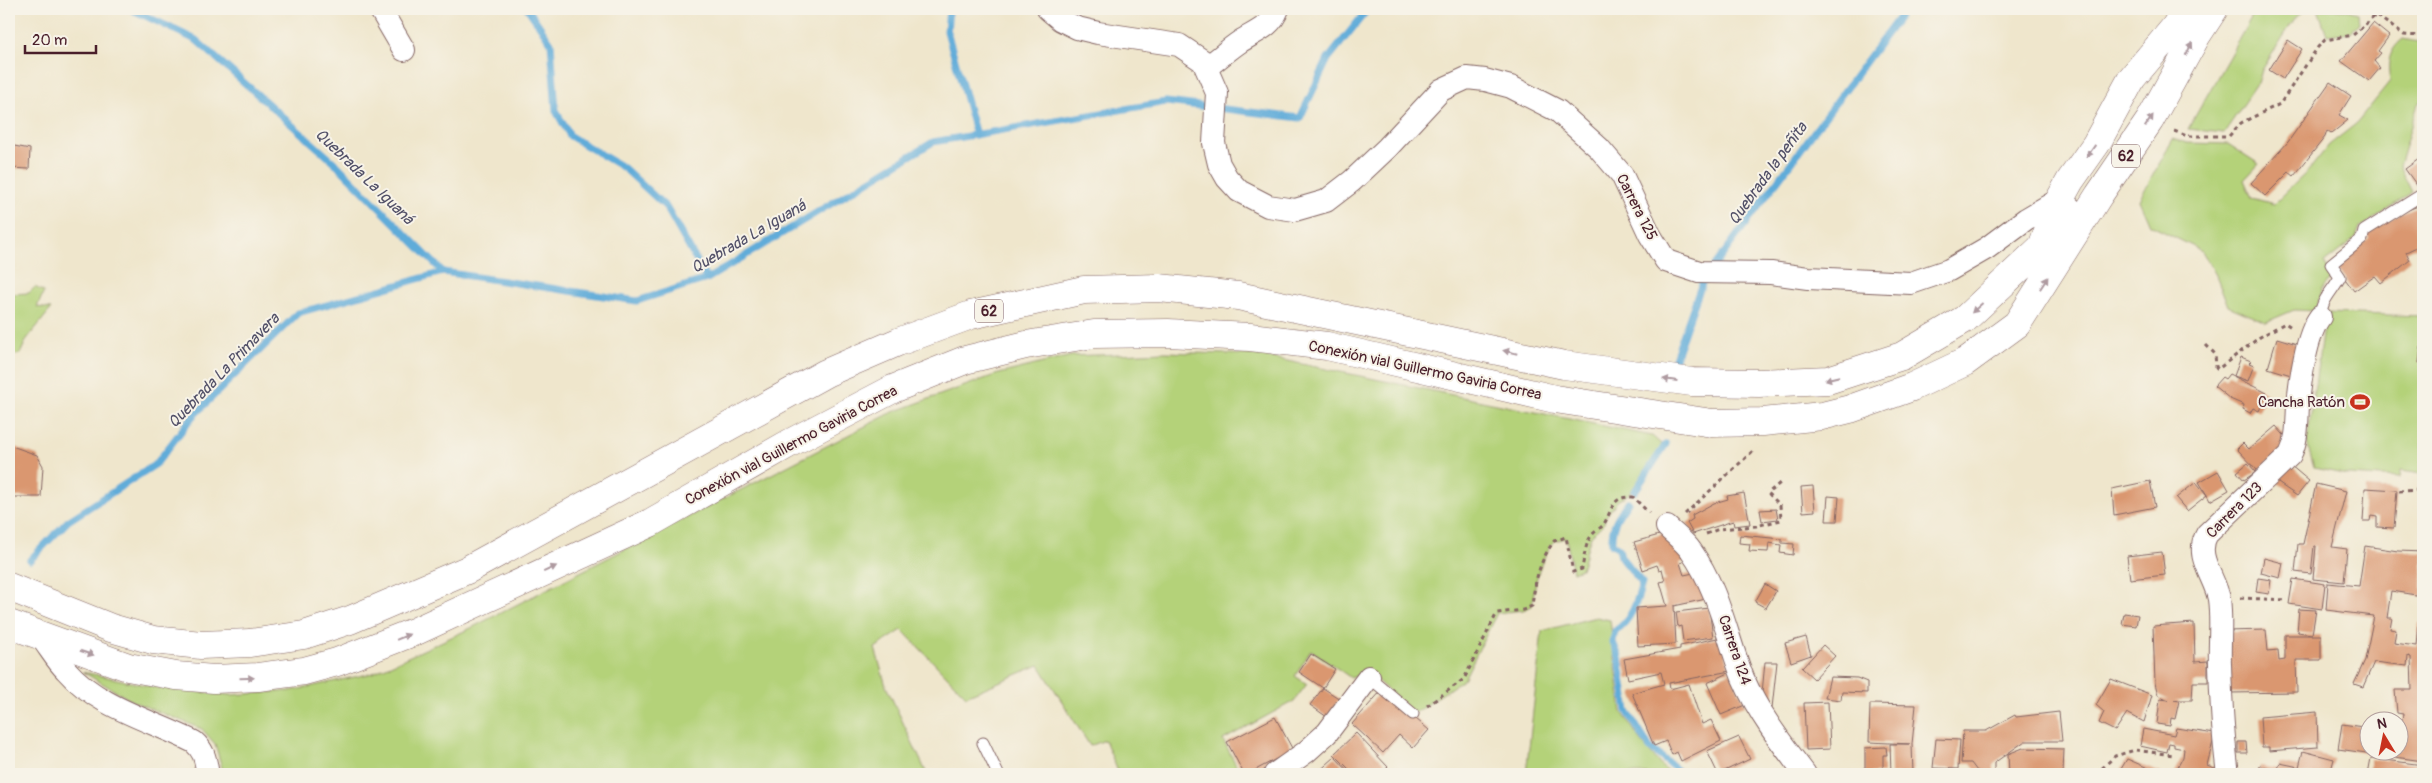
<svg xmlns="http://www.w3.org/2000/svg" width="2432" height="783" font-family="Pangolin,sans-serif">
<rect width="100%" height="100%" fill="#f7f3e8"/>
<filter id="ink" filterUnits="userSpaceOnUse"><feTurbulence type="fractalNoise" baseFrequency=".02" numOctaves="2"/><feDisplacementMap in="SourceGraphic" scale="10" xChannelSelector="R" yChannelSelector="G"/><feConvolveMatrix kernelMatrix="1 2 1 2 8 2 1 2 1" color-interpolation-filters="sRGB"/></filter>
<filter id="wash" filterUnits="userSpaceOnUse"><feTurbulence type="fractalNoise" baseFrequency=".0096" numOctaves="4" result="noise"/><feDisplacementMap in="SourceGraphic" scale="20" xChannelSelector="R" yChannelSelector="G"/><feGaussianBlur stdDeviation="1.12" result="paint"/><feColorMatrix in="noise" values="0 0 0 0 0 0 0 0 0 0 0 0 0 0 0 0 0 1.4 0 .05"/><feComposite in="paint" operator="in"/></filter>
<g filter="url(#wash)">
<rect width="100%" height="100%" fill="#efe6cc"/>
<path fill="#b4d279" stroke="#7f7852" d="M2256 9H2307L2295 18 2262 70 2258 83 2224 133 2188 129Z
M2318 9H2344L2358 13 2359 25 2350 32 2327 35Z
M2403 39 2423 43V100L2418 103 2399 166 2412 192 2360 228 2356 238 2324 263 2332 278 2321 291 2316 311 2294 310 2266 322 2228 306 2216 275 2202 251 2150 225 2139 200 2173 139 2187 143 2228 144 2259 164 2244 180 2252 198 2274 204 2309 170 2329 145 2357 123 2390 82C2387 63 2388 51 2403 39Z
M35 287 44 292 37 307 51 309 27 339 20 354 9 355V292L12 294 29 293Z
M2325 313 2423 316 2419 362 2423 363V474L2401 471 2400 478 2348 475 2314 468 2307 442Z
M1165 352 1258 355 1652 436 1662 445 1630 493 1617 501 1605 518 1604 523 1591 536 1581 569 1573 572 1566 538 1554 541C1539 562 1535 581 1532 606L1523 610 1497 613 1464 679 1413 714 1368 672 1351 678 1311 650 1295 676 1307 684 1294 701 1223 740 1241 774H1119L1105 740 1090 746 1039 665 966 696 902 630 875 648 886 686 927 774H219L223 771 215 744 202 729 134 702 83 672 159 688 230 695 290 691 373 673 471 628 893 412 995 375 1071 356Z
M1596 617 1610 620 1622 712 1644 745 1662 767 1672 774H1526L1542 631Z"/>
<g fill="none" stroke-linecap="round" stroke-linejoin="round">
<path stroke="#60acd9" stroke-width="7" d="M131 9 196 40 336 164 443 272 637 301 707 279 933 142 1166 102 1300 118 1328 59 1368 9
M528 9 551 43 556 111 570 136 624 168 666 207 707 279
M949 9 947 31 976 135
M1713 268 1905 9
M1673 364 1702 283 1707 276
M1635 491 1666 444
M1628 502C1617 517 1611 526 1612 544L1619 548 1621 557 1642 583C1637 602 1631 621 1615 631L1613 642 1619 657 1627 711 1650 748 1682 774
M30 560 68 521 156 464 192 417 298 313 443 272"/>
</g>
<g id="blocks">
<path fill="#da976f" d="M2373 23 2389 36 2378 51 2381 53 2374 61 2380 68 2369 81 2341 61Z
M2288 40 2302 49 2283 79 2269 70Z
M2330 82 2351 96 2339 115 2348 120 2331 134 2327 131 2325 137 2294 176 2289 172 2265 196 2251 183 2288 142Z
M9 89H13L10 136H9Z
M9 145 30 149 29 169 9 168Z
M2423 156V189L2421 191 2405 169Z
M2423 204V244L2406 252 2410 260 2381 283 2375 276 2354 291 2334 264 2369 238 2365 233 2403 212Z
M2277 338 2300 345 2291 375 2268 368Z
M2421 347H2423V363H2419Z
M2241 357 2251 361 2249 363 2254 365 2248 381 2234 376Z
M2229 374 2267 393 2259 411 2253 408 2250 413 2243 409 2244 405 2230 399 2214 386 2222 377 2225 379Z
M2276 426 2291 443 2258 471 2237 449 2243 443 2249 449Z
M9 445 37 455 43 466 41 497H9Z
M2248 463 2256 472 2244 480 2237 472Z
M2290 465 2309 481 2297 496 2275 481Z
M2218 471 2229 490 2210 501 2207 495 2187 511 2176 498 2196 482 2207 495 2199 482Z
M2150 481 2155 507 2114 515 2112 489Z
M2316 484 2346 491 2332 547 2347 549 2344 582 2313 579 2316 546H2314L2311 574 2295 572 2298 544H2303Z
M1813 486 1815 511 1803 512 1801 487Z
M2365 488 2397 490 2394 528 2377 527V517L2371 516 2370 521H2363Z
M1744 493 1750 524 1734 526 1733 521 1693 534 1687 523 1693 519 1692 515 1714 503 1728 499 1727 496Z
M1828 496 1839 497 1837 521H1826Z
M1776 509 1778 519 1762 521 1760 510Z
M1663 534 1683 557 1685 561 1680 563 1684 575 1694 573 1706 599 1674 606 1676 644 1638 646 1636 608 1667 606 1660 582 1665 581 1662 569 1659 570 1657 565 1643 570 1634 542Z
M1740 535 1782 539V543L1794 544 1793 555 1780 553 1781 545 1769 543 1768 552 1749 551 1750 544 1739 543Z
M2365 546 2398 551 2423 552 2422 596 2391 591 2387 618H2392L2390 629 2396 630 2394 643 2417 646 2419 623H2423V761L2338 749 2342 724 2370 728V750H2400V732L2403 714 2397 713 2395 690H2412L2411 657 2408 656 2407 666 2374 662 2363 687 2354 684 2365 660 2374 616 2326 610 2328 583 2359 586Z
M2162 552 2165 575 2130 579 2127 556Z
M2264 558 2283 563 2280 578 2261 573Z
M2258 578 2271 580 2269 594 2256 592Z
M2293 579 2325 584 2322 609 2289 604Z
M1765 584 1776 591 1766 608 1755 602Z
M1709 608 1713 637 1683 641 1681 626 1678 627 1676 612Z
M2299 609 2316 610 2312 634 2297 632Z
M2124 613 2138 615 2136 626 2122 624Z
M2194 623 2195 662 2208 661V682H2193L2192 700H2174L2179 701 2175 719 2171 718 2170 726 2157 724 2160 699 2169 700 2158 695 2155 683 2153 626Z
M2266 630 2268 651 2278 650 2279 661 2285 660V635H2321V660H2296L2297 692 2229 693 2226 631Z
M1722 637 1730 671 1669 683 1670 689 1689 684 1702 724 1711 720 1721 741 1681 761 1677 752 1672 755 1666 741 1654 746 1632 693 1664 684 1661 672 1628 679 1624 659 1680 649V646Z
M1806 637 1811 655 1791 662 1785 643Z
M1823 645 1835 656 1814 679 1802 668Z
M1311 654 1335 669 1323 688 1340 699 1327 717 1310 705 1323 688 1299 672Z
M1765 662H1777L1772 708 1770 707 1762 693Z
M1731 672 1745 705 1721 715 1707 683Z
M1830 677 1857 678 1867 682V693L1842 692 1841 700 1825 698Z
M2111 679 2152 695 2144 722 2127 713 2115 731 2099 723 2104 712 2096 705Z
M1382 690 1429 730 1413 748 1399 735 1383 753 1352 724Z
M1828 702 1830 749 1806 750 1804 703Z
M1870 704 1916 705 1912 744 1913 774H1891L1890 744H1910L1869 742Z
M2059 712 2062 741H2025L1994 763V774L1977 771 1971 763H1961L1963 731H1986L2015 715 2016 717Z
M2317 712 2318 747 2269 751V747H2262L2260 717Z
M1275 717 1293 750 1248 774H1244L1227 742Z
M2176 728 2215 734 2207 765 2225 772V774H2174L2183 757 2184 749 2174 747V744L2169 743 2167 752 2140 746 2143 729 2174 735Z
M1356 733 1388 767 1381 774H1354L1334 754Z
M1739 737 1750 759 1718 774 1707 751Z
M1936 739 1960 740 1958 769 1933 768Z
M2238 742H2246L2247 753H2238Z
M1886 747 1887 755H1883V773H1865V748Z
M2023 748 2064 749 2063 774H2009L2008 754Z
M2303 751 2334 759 2330 774H2258L2260 766 2278 769 2280 763 2299 767Z
M1335 757 1351 774H1318L1317 773Z
M2371 758 2423 765V774H2368Z
M2127 759 2162 774H2118Z"/>
</g>
</g>
<g filter="url(#ink)">
<use href="#blocks" fill-opacity="0" stroke="#846563" stroke-width="1"/>
<g fill="none" stroke-linecap="round" stroke-linejoin="round">
<defs>
<path id="lane" d="M2320 317C2321 300 2332 292 2340 277L2331 264 2362 239 2364 231 2423 194
M1369 677 1413 714
M983 743 998 774"/>
<path id="street" d="M380 9 404 50
M1048 9 1061 20 1077 28 1098 33 1179 45 1203 61 1217 93 1214 143 1219 164 1227 178 1239 191 1268 206 1295 210 1326 201 1352 181 1387 148 1441 90 1467 78 1485 80 1511 87 1558 111 1599 148 1622 175 1650 235 1666 261 1699 272 1771 273 1808 278 1911 283 1949 270 1987 248 2026 219 2060 199 2084 220
M1207 67C1218 59 1229 49 1241 41 1257 31 1271 27 1278 9
M1667 527C1675 535 1685 542 1691 551 1719 590 1726 635 1743 678 1758 713 1782 744 1805 774
M40 636C49 647 56 660 66 670 99 708 151 720 194 742 203 750 205 757 207 769L204 774
M1275 774 1306 752 1327 733 1369 677
M2228 774C2223 737 2221 701 2220 664 2219 643 2222 620 2219 599 2215 577 2194 556 2207 534L2290 455C2298 439 2297 422 2298 405 2300 382 2306 335 2320 317"/>
<path id="highway" d="M9 587 111 628 153 640 201 645 250 643 304 635 350 620 467 570 826 373 898 342 971 315 1084 290 1159 288 1238 296 1564 365 1692 382 1759 383 1828 380 1902 356 1965 319 2042 247 2060 199 2070 181 2096 144 2132 78 2175 27 2186 9
M9 624 128 667 176 676 214 679 258 677 304 671 337 662 416 631 650 523 790 443 893 389 965 360 1026 345 1094 334 1168 333 1250 337 1327 346 1555 399 1712 423 1763 422 1822 416 1850 409 1912 387 1965 362 2017 324 2099 195 2150 120 2197 35 2214 9"/>
</defs>
<use href="#lane" stroke="#846563" stroke-width="13"/>
<use href="#street" stroke="#846563" stroke-width="24"/>
<use href="#highway" stroke="#846563" stroke-width="29"/>
<path stroke="#846563" stroke-width="3" stroke-dasharray="4 4" stroke-linecap="butt" d="M2174 131 2187 136H2229L2241 123 2280 104 2318 47 2325 40 2353 35 2376 15 2404 35 2423 36
M2206 345 2215 354 2216 367 2218 369 2260 337 2285 323 2291 327
M2399 491 2423 490
M1685 514 1755 449
M1706 534 1719 529 1756 526 1781 520 1780 505 1768 493 1780 483
M2240 598 2287 600
M1427 706 1464 679 1497 613 1523 610 1532 606C1535 581 1539 562 1554 541L1566 537 1573 572 1582 569C1584 559 1585 543 1592 535 1595 531 1601 528 1604 524 1613 509 1611 496 1633 497L1649 513
M1916 771 1961 774
M2096 774 2115 756 2135 750 2174 755"/>
<use href="#lane" stroke="#fff" stroke-width="11"/>
<use href="#street" stroke="#fff" stroke-width="22"/>
<use href="#highway" stroke="#fff" stroke-width="28"/>
</g>
<defs><path id="oneway-solid" d="M-6-.8H1V-3.2L6.5 0L1 3.2V.8H-6Z" transform="scale(1.25)"/></defs>
<g fill="#ae9aa0">
<use href="#oneway-solid" transform="translate(2189 49) rotate(-62)"/>
<use href="#oneway-solid" transform="translate(2149 121) rotate(-56)"/>
<use href="#oneway-solid" transform="translate(2091 151) rotate(125)"/>
<use href="#oneway-solid" transform="translate(2044 283) rotate(-57)"/>
<use href="#oneway-solid" transform="translate(1977 308) rotate(138)"/>
<use href="#oneway-solid" transform="translate(1510 352) rotate(-167)"/>
<use href="#oneway-solid" transform="translate(1832 378) rotate(166)"/>
<use href="#oneway-solid" transform="translate(1670 380) rotate(-173)"/>
<use href="#oneway-solid" transform="translate(550 569) rotate(-25)"/>
<use href="#oneway-solid" transform="translate(403 637) rotate(-23)"/>
<use href="#oneway-solid" transform="translate(87 653) rotate(18)"/>
<use href="#oneway-solid" transform="translate(247 678) rotate(-2)"/>
</g>
</g>
<defs>
<symbol id="stadium-bare" viewBox="-9 -9 18 18"><path d="M0-5a6.5 5 0 1 0 0 10a6.5 5 0 1 0 0-10ZM-3.5-1.8h7v3.6h-7Z" fill="#c8321e" stroke="#f7f3e8" stroke-width="2.5" paint-order="stroke"/></symbol>
</defs>
<g fill-rule="evenodd">
<use href="#stadium-bare" x="2346" y="388" width="28" height="28"/>
</g>
<g text-anchor="middle" stroke-width="4" stroke-linejoin="round" paint-order="stroke">
<g fill="#f7f3e8" stroke="#7e5f64" stroke-width="1">
<rect x="2112" y="144.5" width="28" height="23" rx="4"/>
<rect x="975" y="299.5" width="28" height="23" rx="4"/>
</g>
<g font-size="14" font-weight="bold" fill="#4a1f2b">
<text x="2126" y="161">62</text>
<text x="989" y="316">62</text>
</g>
<g font-size="15" fill="#4a1f2b" stroke="#f7f3e8">
<text transform="translate(1637 207) rotate(63)" y="5">Carrera 125</text>
<text transform="translate(1425 370) rotate(12)" y="5">Conexión vial Guillermo Gaviria Correa</text>
<text transform="translate(791 445) rotate(-28)" y="5">Conexión vial Guillermo Gaviria Correa</text>
<text transform="translate(2234 510) rotate(-45)" y="5">Carrera 123</text>
<text transform="translate(1735 650) rotate(71)" y="5">Carrera 124</text>
</g>
<g font-size="15" fill="#4a1f2b" stroke="#f7f3e8" text-anchor="end">
<text x="2345" y="407">Cancha Ratón</text>
</g>
<g font-size="16" font-style="italic" fill="#525068" stroke="#f7f3e8">
<text transform="translate(1767 173) rotate(-54)" y="6">Quebrada la peñita</text>
<text transform="translate(365 176) rotate(44)" y="6">Quebrada La Iguaná</text>
<text transform="translate(748 236) rotate(-30)" y="6">Quebrada La Iguaná</text>
<text transform="translate(223 370) rotate(-46)" y="6">Quebrada La Primavera</text>
</g>
</g>
<rect width="2432" height="783" fill="none" stroke="#f7f3e8" stroke-width="30"/>
<g transform="translate(2384 736) rotate(350)"><circle r="24" fill="#f7f3e8" stroke="#b29e9c"/>
<path d="M0-4L9 19L0 12L-9 19Z" fill="#c8321e"/>
<text y="-8" font-size="14" font-weight="bold" text-anchor="middle" fill="#4a1f2b">N</text>
</g>
<path d="M25 45v8h71v-8" fill="none" stroke="#4a1f2b" stroke-width="2.5"/>
<text x="32" y="45" font-size="15" fill="#4a1f2b" stroke="#f7f3e8" stroke-width="4" paint-order="stroke">20 m</text>
</svg>
